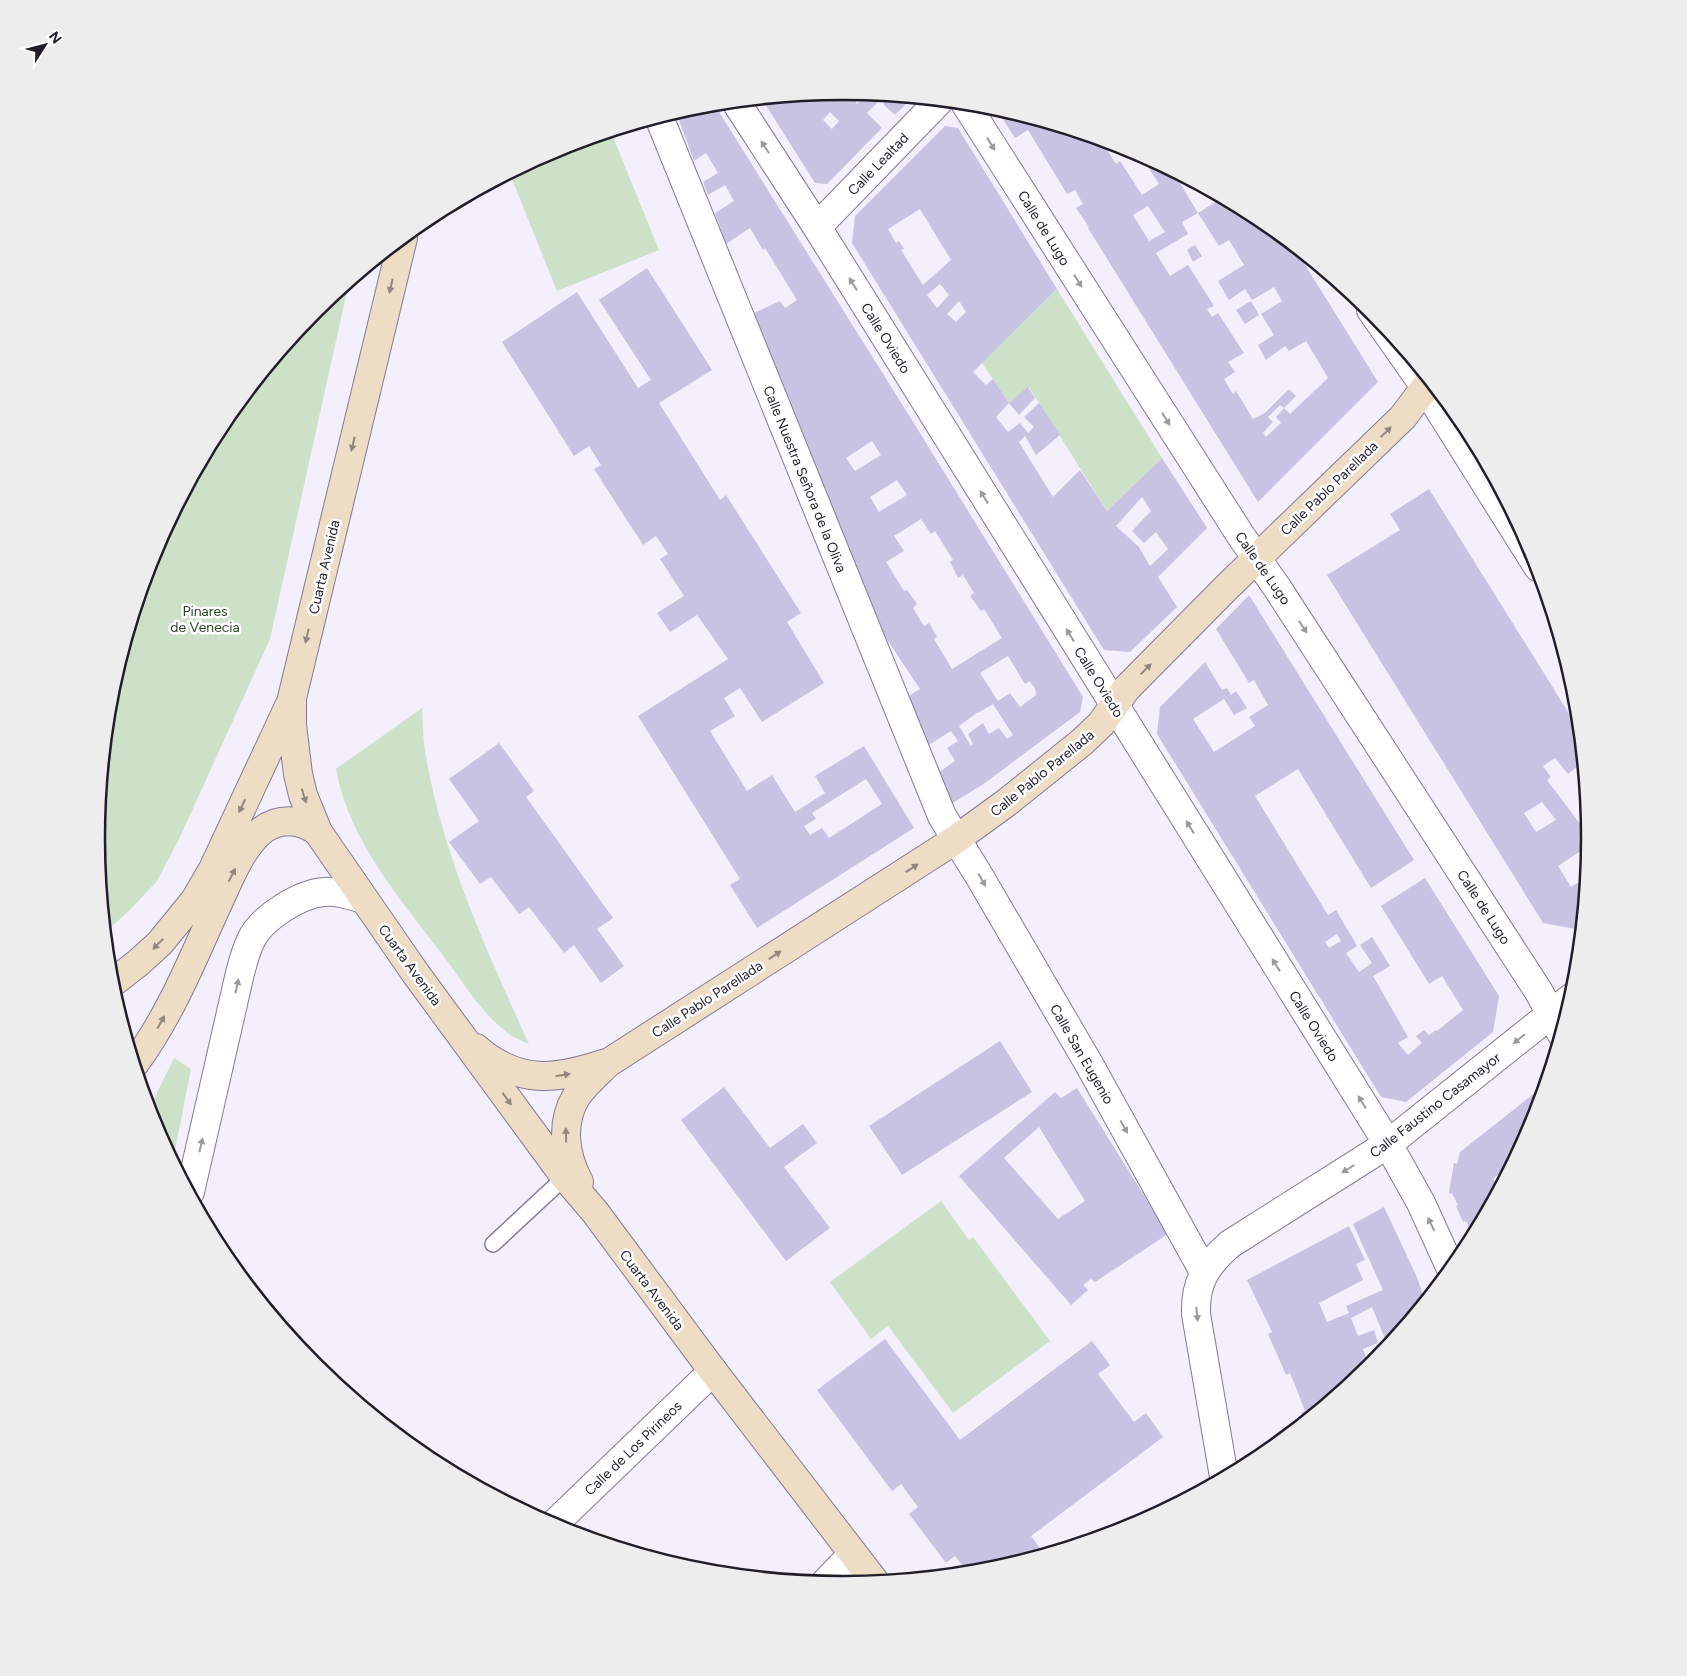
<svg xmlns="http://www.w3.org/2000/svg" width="1687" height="1676" font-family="Figtree,sans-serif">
<rect width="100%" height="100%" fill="#f4effc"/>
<path fill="#cce1c8" d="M611 132 659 250 557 291 510 174 558 148Z
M349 282 270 639 180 837 157 881 128 912 106 931 97 838 111 692 154 552 223 423 316 310Z
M1057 289 1162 458 1107 511 1029 387 1009 403 982 363Z
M422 708C423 724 423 741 426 757 444 859 487 951 529 1044 520 1040 510 1036 503 1029 479 1010 463 982 445 958 402 901 349 842 336 769Z
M174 1058 191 1069 173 1160 153 1124 149 1109Z
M941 1201 969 1240 973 1237 1050 1341 953 1413 888 1326 871 1339 830 1282Z"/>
<path fill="#c8c2e3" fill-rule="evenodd" d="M844 91 851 92 857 104 867 94 885 95 867 113 882 128 827 184 815 183 762 99ZM830 112 839 121 832 129 823 120Z
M890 96 912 98 895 115 883 104Z
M714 104 910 417 1083 697 1080 712 985 783 948 806 935 775 955 761 947 748 958 741 951 731 924 748 904 699 920 689 872 617 754 313 780 301 785 308 797 300 765 248 763 250 750 228 726 244 715 213 734 201 725 185 708 195 703 182 718 173 706 153 694 161 676 112 698 106ZM872 441 881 455 855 471 846 458ZM897 480 907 495 879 512 870 497ZM921 519 931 534 935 531 953 560 950 562 958 578 963 575 974 593 970 596 981 611 984 609 1002 638 952 669 934 639 937 637 929 623 924 626 913 608 917 604 907 590 904 591 886 562 904 551 894 536ZM1008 656 1025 684 1029 681 1035 688 1036 695 1020 707 1010 693 998 701 980 673ZM993 704 1013 735 1007 739 999 728 989 734 983 723 968 734 973 744 971 746 959 726 978 712V713Z
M996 108 1100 139 1116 164 1120 161 1142 195 1159 184 1144 161 1149 159 1181 176 1177 178 1198 213 1182 222 1188 234 1156 253 1170 276 1188 265 1214 306 1207 309 1212 317 1218 313 1244 353 1228 362 1235 372 1224 379 1233 394 1236 391 1253 419 1265 413 1289 389 1296 396 1284 408 1280 405 1268 417 1273 422 1263 433 1266 437 1281 423 1276 417 1284 408 1290 414 1328 378 1306 341 1289 351 1285 346 1266 360 1258 345 1274 335 1261 314 1282 301 1274 287 1252 300 1245 289 1229 300 1218 281 1244 265 1229 240 1219 246 1198 213 1222 198 1259 217 1294 247 1378 382 1258 502 1088 228 1089 227 1076 208 1083 204 1075 190 1067 194 1028 130 1015 138ZM1148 206 1165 232 1149 241 1133 215Z
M945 126 958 128 1057 289 973 372 986 385 993 379 1009 403 1028 387 1035 398 1019 415 1009 403 996 417 1008 432 1020 423 1028 433 1034 427 1024 417 1039 403 1060 435 1036 455 1025 436 1019 442 1053 497 1080 470 1107 511 1162 458 1207 528 1158 577 1177 607 1130 652 1104 650 852 243 855 216ZM920 209 951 260 923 285 901 250 904 249 899 241 896 243 888 229ZM940 284 949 295 937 308 927 295ZM959 301 966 312 956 322 947 314ZM1142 497 1151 511 1132 531 1144 543 1156 532 1168 549 1150 566 1139 547 1116 526Z
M1195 245 1202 256 1193 262 1187 250Z
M647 268 712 370 659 403 720 500 726 495 801 613 787 622 824 683 762 722 740 688 724 698 735 716 710 731 747 791 772 775 795 812 825 793 815 776 864 746 914 828 757 928 730 885 740 879 638 716 728 659 697 615 670 632 657 613 684 596 660 559 668 554 656 536 643 545 594 469 601 465 589 446 574 456 502 342 577 292 638 388 651 380 599 300ZM866 779 882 804 829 838 822 828 810 835 804 826 816 819 812 813Z
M1251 301 1259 315 1245 324 1236 310Z
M1429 489 1580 731 1583 765 1582 763 1568 774 1555 758 1543 766 1551 777 1547 780 1590 837 1588 863 1579 852 1558 866 1571 887 1586 878 1581 930 1543 923 1327 575 1400 530 1390 514ZM1542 802 1556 820 1536 832 1524 813Z
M1249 595 1414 860 1371 888 1298 769 1255 796 1328 915 1336 910 1352 937 1357 946 1346 953 1359 972 1372 963 1360 945 1372 937 1390 966 1373 976 1408 1037 1398 1043 1408 1055 1422 1043 1416 1036 1424 1030 1429 1035 1436 1030 1437 1031 1463 1010 1442 976 1429 984 1381 906 1425 878 1499 996 1493 1032 1406 1102 1381 1097 1157 734 1160 707 1205 662 1222 690 1227 688 1231 695 1236 691 1247 708 1234 715 1224 699 1193 719 1214 752 1255 726 1249 717 1268 705 1254 680 1249 683 1216 629ZM1337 934 1341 941 1329 948 1325 942Z
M499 743 534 791 526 797 613 918 597 929 624 966 601 983 574 945 564 953 529 907 519 914 491 877 480 884 449 842 479 821 449 779Z
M1585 784 1586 792V798L1579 789Z
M1000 1041 1032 1092 902 1175 869 1126Z
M1545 1085 1533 1124 1512 1164 1493 1179 1499 1186 1495 1189 1497 1192 1473 1236 1466 1221 1463 1222 1456 1206 1458 1205 1452 1193 1450 1194 1449 1192 1454 1163 1457 1164 1460 1152Z
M724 1087 770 1148 803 1124 817 1143 784 1167 830 1228 786 1261 681 1120Z
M1077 1088 1168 1234 1095 1282 1091 1279 1083 1285 1088 1290 1071 1305 959 1176 1055 1092 1061 1098ZM1039 1127 1085 1201 1058 1219 1004 1158Z
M1384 1207 1416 1275 1425 1300 1388 1346 1372 1307 1351 1318 1358 1336 1374 1330 1378 1343 1363 1349 1369 1366 1373 1364 1304 1421 1301 1413 1305 1411 1295 1385 1290 1373 1286 1375 1268 1334 1272 1332 1247 1280 1349 1226 1365 1260 1356 1264 1363 1280 1319 1303 1327 1322 1349 1313 1346 1306 1383 1290 1353 1224Z
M885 1339 960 1440 1092 1341 1110 1365 1098 1374 1134 1422 1146 1413 1163 1437 1031 1536 1044 1554 989 1570 968 1573 955 1556 946 1563 909 1514 918 1507 901 1484 892 1491 817 1390Z"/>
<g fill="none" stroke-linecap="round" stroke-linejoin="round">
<defs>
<path id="lane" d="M493 1244 565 1177"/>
<path id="street" d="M736 102 817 227 1388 1144 1421 1203 1451 1269
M965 103 1241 536 1278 589 1539 992 1561 1033
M659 117 942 816 978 874 1089 1064 1204 1272
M817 227 939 101
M1371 310 1425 387 1538 567
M190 1192 240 973C243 962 246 950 251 940 262 917 300 894 324 892 338 891 350 895 363 899
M1224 1477 1196 1314C1195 1282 1206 1265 1230 1244L1388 1144 1571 998
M553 1525 713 1371
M825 1583 853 1554"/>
<path id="secondary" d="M403 238 292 698V725L298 774 303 795 318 832 416 974 565 1177 595 1212 713 1371 875 1582
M111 984 138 963 160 943 195 900 213 869 290 704
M476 1048C519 1085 555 1080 606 1063
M135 1063C169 1017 191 963 214 912 226 887 239 851 259 833 277 817 300 818 318 832
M579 1182C565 1156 560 1124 576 1097 584 1085 597 1074 608 1063L955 840 1006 803 1082 742 1101 724 1126 689 1228 586 1403 417 1430 381"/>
</defs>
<use href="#lane" stroke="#857996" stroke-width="18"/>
<use href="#street" stroke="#857996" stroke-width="30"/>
<use href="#secondary" stroke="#857996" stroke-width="30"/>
<use href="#lane" stroke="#fff" stroke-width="15"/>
<use href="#street" stroke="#fff" stroke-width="28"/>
<use href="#secondary" stroke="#ecddc4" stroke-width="28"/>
</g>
<defs><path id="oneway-solid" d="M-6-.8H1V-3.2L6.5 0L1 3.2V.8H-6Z" transform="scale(1.25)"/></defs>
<g fill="#9c999f">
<use href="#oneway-solid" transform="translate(991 144) rotate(58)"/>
<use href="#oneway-solid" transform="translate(765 147) rotate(-123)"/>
<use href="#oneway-solid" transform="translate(1078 281) rotate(58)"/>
<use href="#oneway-solid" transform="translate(853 284) rotate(-122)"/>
<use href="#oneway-solid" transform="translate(1166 419) rotate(58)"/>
<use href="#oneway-solid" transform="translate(984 497) rotate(-122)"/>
<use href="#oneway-solid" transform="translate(1303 627) rotate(57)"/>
<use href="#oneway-solid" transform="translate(1070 635) rotate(-122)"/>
<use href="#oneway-solid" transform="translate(1190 827) rotate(-122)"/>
<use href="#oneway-solid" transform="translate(982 880) rotate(60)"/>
<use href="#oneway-solid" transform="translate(1276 965) rotate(-122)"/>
<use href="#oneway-solid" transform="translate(237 986) rotate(-77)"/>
<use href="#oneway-solid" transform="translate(1519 1039) rotate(141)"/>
<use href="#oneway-solid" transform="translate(1362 1102) rotate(-122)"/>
<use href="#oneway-solid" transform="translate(1124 1127) rotate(61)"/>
<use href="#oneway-solid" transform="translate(201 1145) rotate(-77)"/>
<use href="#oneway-solid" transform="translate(1348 1169) rotate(148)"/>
<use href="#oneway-solid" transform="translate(1431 1224) rotate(-116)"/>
<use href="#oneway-solid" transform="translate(1197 1314) rotate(84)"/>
</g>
<g fill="#91877e">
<use href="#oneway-solid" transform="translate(391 286) rotate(103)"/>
<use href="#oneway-solid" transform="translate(1386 432) rotate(-44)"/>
<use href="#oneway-solid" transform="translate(353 444) rotate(103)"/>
<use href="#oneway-solid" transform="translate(307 636) rotate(103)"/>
<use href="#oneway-solid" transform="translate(1146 669) rotate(-45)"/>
<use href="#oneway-solid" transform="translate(304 796) rotate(73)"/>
<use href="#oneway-solid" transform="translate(242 806) rotate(115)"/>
<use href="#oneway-solid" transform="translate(912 868) rotate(-33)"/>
<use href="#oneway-solid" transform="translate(232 875) rotate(-63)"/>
<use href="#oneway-solid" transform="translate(158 944) rotate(135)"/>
<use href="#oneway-solid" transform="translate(775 955) rotate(-33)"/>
<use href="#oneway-solid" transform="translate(161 1022) rotate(-61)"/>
<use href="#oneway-solid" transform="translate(563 1075) rotate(-9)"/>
<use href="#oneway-solid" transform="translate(507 1099) rotate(54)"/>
<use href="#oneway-solid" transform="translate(566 1135) rotate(-91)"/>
</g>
<g text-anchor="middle" stroke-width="5" stroke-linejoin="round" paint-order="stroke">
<g font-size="14" fill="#221d29" stroke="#fff">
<text transform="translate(878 164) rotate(-46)" y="5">Calle Lealtad</text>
<text transform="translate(1044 228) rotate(58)" y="5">Calle de Lugo</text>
<text transform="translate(886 338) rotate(58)" y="5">Calle Oviedo</text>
<text transform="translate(805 479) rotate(68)" y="5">Calle Nuestra Señora de la Oliva</text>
<text transform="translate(1329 488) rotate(-44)" y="5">Calle Pablo Parellada</text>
<text transform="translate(324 567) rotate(-77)" y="5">Cuarta Avenida</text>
<text transform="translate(1263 568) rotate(55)" y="5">Calle de Lugo</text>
<text transform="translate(1099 682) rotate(58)" y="5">Calle Oviedo</text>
<text transform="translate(1042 773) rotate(-39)" y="5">Calle Pablo Parellada</text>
<text transform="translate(1484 907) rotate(57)" y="5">Calle de Lugo</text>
<text transform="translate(410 965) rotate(54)" y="5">Cuarta Avenida</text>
<text transform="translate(707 999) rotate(-33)" y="5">Calle Pablo Parellada</text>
<text transform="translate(1314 1026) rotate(58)" y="5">Calle Oviedo</text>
<text transform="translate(1082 1054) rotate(60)" y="5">Calle San Eugenio</text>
<text transform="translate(1435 1105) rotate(-38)" y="5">Calle Faustino Casamayor</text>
<text transform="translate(652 1290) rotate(53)" y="5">Cuarta Avenida</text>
<text transform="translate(633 1448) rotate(-44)" y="5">Calle de Los Pirineos</text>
</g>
<g font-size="14" fill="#274821" stroke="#fff">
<text x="205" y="616">Pinares<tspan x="205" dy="16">de Venecia</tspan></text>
</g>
</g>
<path d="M0 0H1687V1676H0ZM105 838a738 738 0 1 1 1476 0a738 738 0 1 1-1476 0Z" fill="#ededee" fill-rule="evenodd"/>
<path fill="none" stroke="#221d29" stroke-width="2.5" d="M105 838a738 738 0 1 1 1476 0a738 738 0 1 1-1476 0Z"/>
<g transform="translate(45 45) rotate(54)" stroke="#ffffff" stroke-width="4" paint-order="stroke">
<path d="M0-4L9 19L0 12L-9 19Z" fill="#221d29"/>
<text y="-8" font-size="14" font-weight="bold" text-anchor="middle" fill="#221d29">N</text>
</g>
</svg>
